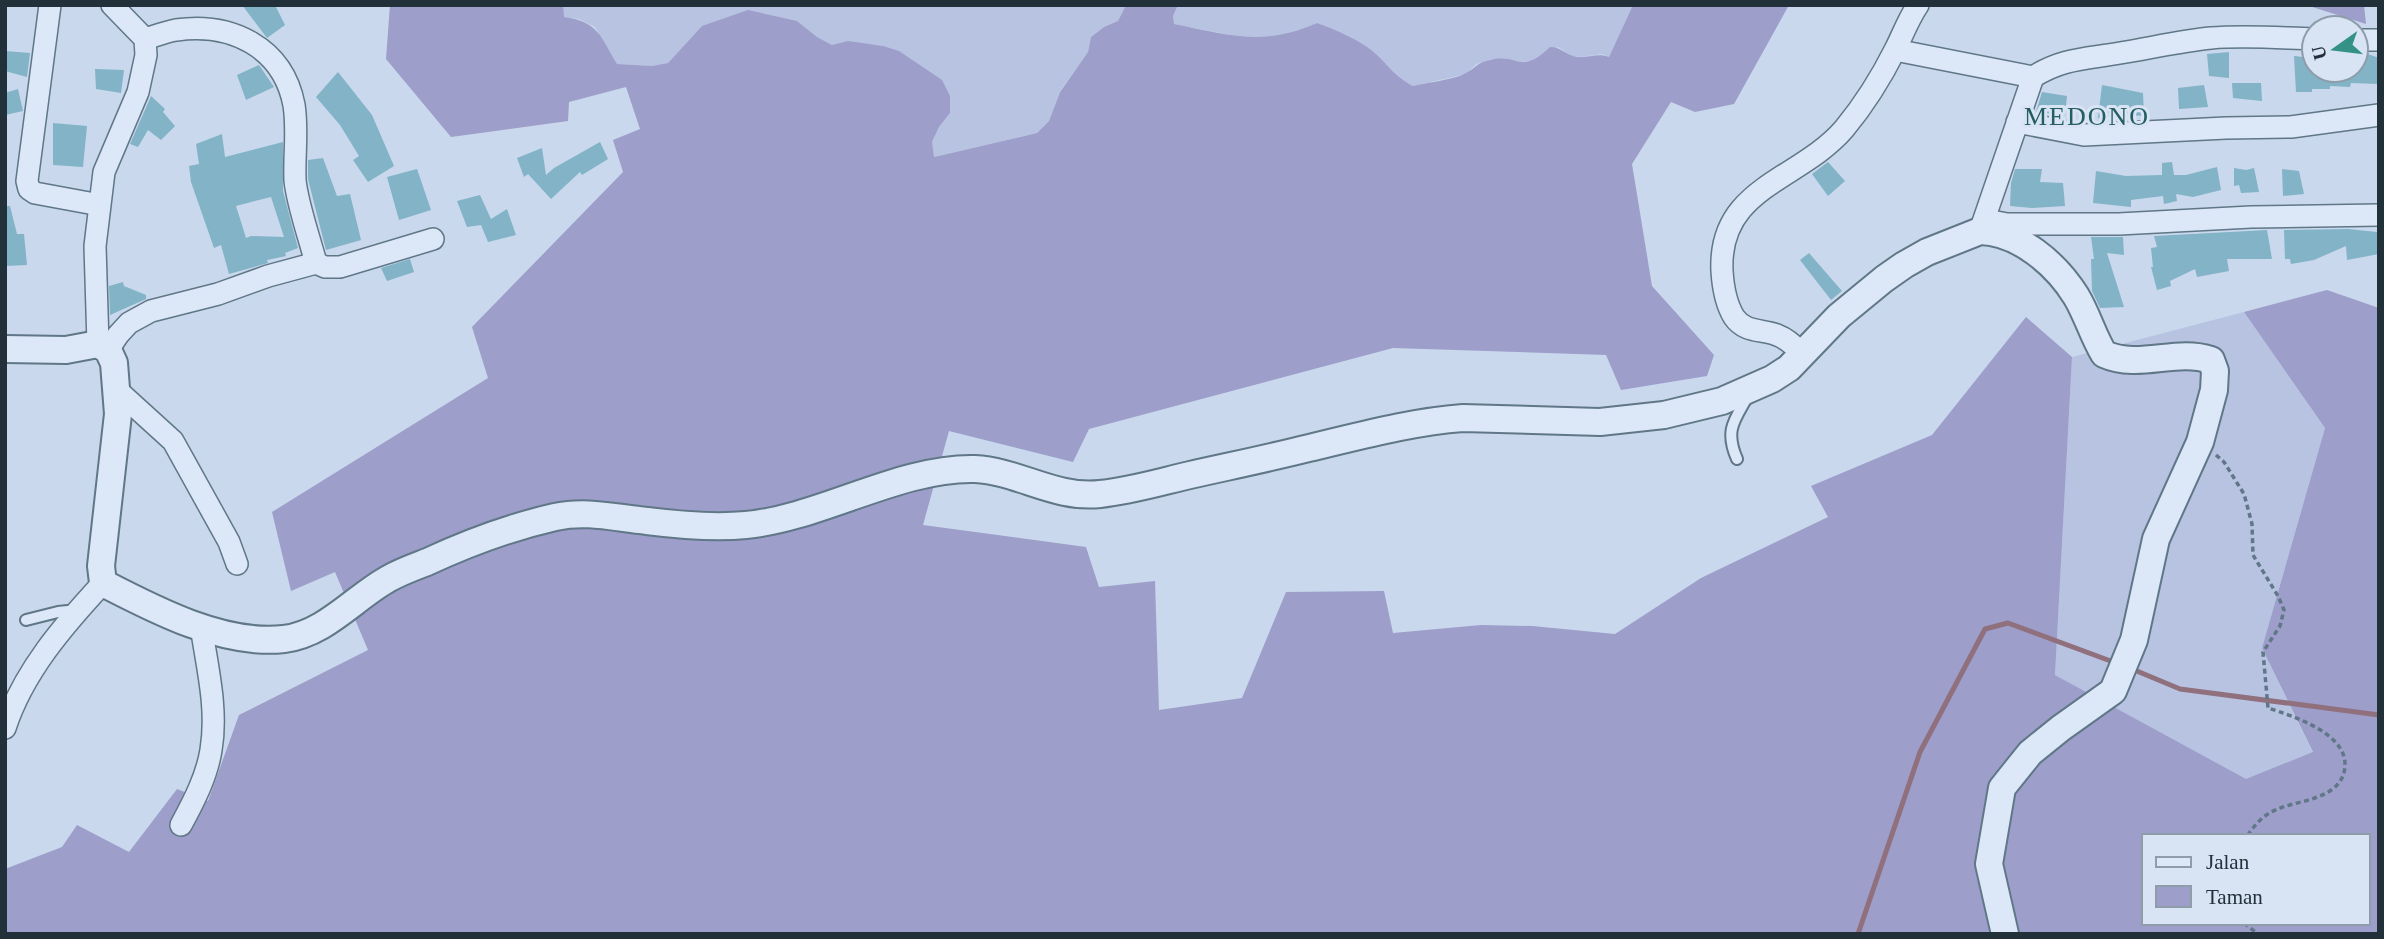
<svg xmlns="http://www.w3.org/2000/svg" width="2384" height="939" font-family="'Times New Roman',serif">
<rect width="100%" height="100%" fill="#c9d8ec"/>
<path fill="#b7c3e1" d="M563 5H1126L1118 21 1104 27 1091 37 1088 52 1060 91 1049 121 1037 133 933 157 932 142 939 127 950 113 883 46 848 42 832 45 817 37 797 21 702 26 668 63 652 66 616 64 595 27 579 19 563 17Z
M1178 5H1633L1609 57 1602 54 1580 57 1572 56 1558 47 1536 61 1528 62 1492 59 1476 64 1466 74 1413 86 1398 78 1374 52 1332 29 1317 23 1296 33 1264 38H1246L1174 24 1173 16Z
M2244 312 2325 428 2262 648 2313 753 2245 780 2055 675 2072 357Z"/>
<path fill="#9d9eca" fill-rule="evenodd" d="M390 5H563L564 17C599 22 600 36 617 64L652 66 668 63 702 26 748 10 797 21 817 37 832 45 848 41 883 46 899 51 942 80 950 96V113L939 127 932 142 934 157 1037 133 1049 121 1060 92 1088 52 1091 37 1104 27 1118 21 1126 5H1178L1173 16 1174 24C1229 35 1263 47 1317 23 1334 29 1362 41 1376 54 1390 67 1394 76 1413 86 1425 83 1457 79 1466 73 1476 68 1477 62 1490 60 1519 53 1520 76 1550 47 1560 47 1564 53 1573 56 1585 60 1597 52 1609 57L1633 5H1789L1734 104 1695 112 1671 102 1632 164 1652 286 1714 355 1707 376 1621 390 1606 355 1393 348 1089 429 1073 462 949 431 923 525 1086 547 1099 587 1155 581 1159 710 1242 698 1286 592 1384 591 1393 633 1481 625 1532 626 1615 634 1701 578 1828 517 1811 486 1932 435 2026 317 2072 357 2055 675 2246 779 2313 752 2262 648 2325 428 2244 312 2327 290 2379 308V934H5V869L62 847 77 825 129 852 177 789 208 801 239 715 368 650 335 572 291 591 272 512 488 378 472 327 623 172 613 140 640 129 626 87 569 102 568 121 451 137 386 59ZM2144 836H2368V923H2144Z
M2306 5H2364L2366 24Z"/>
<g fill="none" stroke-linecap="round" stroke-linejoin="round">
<path stroke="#8f707c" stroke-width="5" d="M2132 669 2180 689 2379 715
M1858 934 1920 752 1985 629 2008 623 2116 663"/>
</g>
<path fill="#82b3c7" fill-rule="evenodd" d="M242 5H275L285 25 267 38Z
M5 51 30 53 27 77 5 71Z
M2229 52V78L2209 76 2207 54Z
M2365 53 2379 58V84L2351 83 2350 87 2330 86V89H2312V92H2296L2294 56 2312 58V70H2361Z
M259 65 274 87 246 100 237 75Z
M95 69 124 70 121 93 96 89Z
M338 72 372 115 394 166 368 182 353 160 359 156 340 125 316 97Z
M2232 83H2261L2262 101 2233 98Z
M2102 85 2143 93 2144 116 2130 115 2098 118Z
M2204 85 2208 107 2179 109 2178 88Z
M18 89 23 111 5 115V93Z
M2042 92 2067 96 2065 115 2036 112Z
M151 96 165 109 163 112 175 126 161 140 148 130 138 147 130 144Z
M53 123 87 126 83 167 53 165Z
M222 134 225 157 283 142V191L298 248 285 253 286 256 267 260 268 263 229 274 221 245 214 248 191 182 189 166 199 164 196 144ZM271 197 284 237 251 236 246 238 236 206Z
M600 142 608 159 582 175 580 172 551 199 528 174 524 177 517 158 542 148 546 175 554 168Z
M323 158 337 196 350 194 361 240 326 250 308 179V160Z
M1828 162 1845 181 1828 196 1812 174Z
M2172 162 2174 175H2186L2217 167 2221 190 2193 197 2176 194 2177 201 2164 204 2163 196 2131 200V207L2093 203 2096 171 2126 176 2162 175V163Z
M2234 168 2246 170 2254 168 2259 192 2241 193 2239 185 2234 186Z
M417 169 431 210 399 220 387 177Z
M2015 169H2042L2040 182 2063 183 2065 206 2032 208 2010 206 2011 183Z
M2282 169 2299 171 2304 194 2283 196Z
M480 195 491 219 507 209 516 235 488 242 481 225 467 227 457 201Z
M5 206H10L17 234H24L27 265 5 266Z
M2348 229 2377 232 2379 254 2347 260 2346 246 2314 260 2291 264 2290 259H2285L2284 230Z
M2267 230 2272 259H2227L2229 271 2197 277 2195 269 2170 281 2171 286 2157 290 2151 267H2153L2151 248 2157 247 2154 236Z
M2091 237H2123L2124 255 2107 253 2124 307 2100 308 2092 291 2091 259H2094Z
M1809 253 1842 291 1831 300 1800 260Z
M410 259 414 272 387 281 381 268Z
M123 282 124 286 146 295V299L110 315 109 286Z"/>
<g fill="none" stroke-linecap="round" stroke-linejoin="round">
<defs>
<path id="service" d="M1737 459C1724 429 1735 420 1749 394
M26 620 58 612 78 610"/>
<path id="minor" d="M50 5 27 181 29 189 35 193 100 205
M145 39C155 36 165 32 176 30 231 22 283 47 294 105 298 130 294 155 295 180 297 203 310 240 316 263
M2356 40H2379
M1895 50 2033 77
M2017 122 2084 135 2226 128 2291 127 2379 115
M1986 220 2007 224H2119L2251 217 2379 215
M1980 231 2033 77C2063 58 2087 59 2120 53 2151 48 2181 41 2211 38 2245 35 2280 38 2314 39
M98 344 95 246 104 172 138 92 146 55 145 39 112 5
M108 350 118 335 129 323 151 311 218 294 268 276 316 263 325 267H340L433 239
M1802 354C1795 346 1788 339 1777 335 1762 329 1745 333 1734 317 1726 304 1723 287 1722 271 1718 187 1799 181 1844 129 1864 105 1882 76 1896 48 1903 34 1909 18 1918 5
M118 391 173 441 229 542 237 564
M5 728C23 672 64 625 103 583
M181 825C194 801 207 776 211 750 218 709 207 666 201 626"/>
<path id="tertiary" d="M5 349 66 350 98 344 108 350 114 363 118 414 101 566 103 583C155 610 224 646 284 639 325 634 354 598 388 579 400 572 414 567 427 562 468 543 511 527 555 517 587 510 615 518 647 521 679 525 714 528 746 525 821 518 900 467 975 469 1018 471 1055 499 1100 494 1130 491 1160 482 1190 475 1230 466 1269 458 1309 448 1360 436 1410 422 1463 418L1600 422 1664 415 1722 401 1772 379 1789 368 1839 316 1884 279 1904 265 1927 252 1980 231C2019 232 2056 264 2076 296 2087 314 2093 336 2104 354 2140 370 2175 348 2211 360L2215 371 2214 390 2200 442 2156 539 2134 640 2113 691 2061 728 2030 753 2002 788 1989 864 2005 934"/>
</defs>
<use href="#service" stroke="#5f7787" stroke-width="14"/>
<use href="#minor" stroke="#5f7787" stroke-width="24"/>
<use href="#tertiary" stroke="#5f7787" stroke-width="30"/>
<path stroke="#5f7787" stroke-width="3.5" stroke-dasharray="5 3.5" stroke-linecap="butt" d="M2216 455 2224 462 2244 494 2252 524 2253 555 2278 596 2284 610 2280 626 2263 652 2268 708C2293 716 2346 733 2345 765 2345 774 2341 782 2334 788 2314 804 2285 801 2265 816 2258 821 2252 829 2247 836
M2244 923 2258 934"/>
<use href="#service" stroke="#dce7f7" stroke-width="10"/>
<use href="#minor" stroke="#dce7f7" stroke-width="21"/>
<use href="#tertiary" stroke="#dce7f7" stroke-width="26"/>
</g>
<g text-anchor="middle" stroke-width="6" stroke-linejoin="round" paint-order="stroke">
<g font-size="26" letter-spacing="2" fill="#245d62" stroke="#d8e4f4">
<text x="2087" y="125">MEDONO</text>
</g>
</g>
<rect width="2384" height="939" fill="none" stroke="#213039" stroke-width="14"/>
<rect x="2142" y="834" width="228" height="91" fill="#d8e4f4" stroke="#8f9ca9" stroke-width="2"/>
<rect x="2156" y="857" width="35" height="10" fill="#dce7f7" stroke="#8f9ca9" stroke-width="2"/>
<text x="2206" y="869" font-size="21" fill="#213039">Jalan</text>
<rect x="2156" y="886" width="35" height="21" fill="#9d9eca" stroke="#8f9ca9" stroke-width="2"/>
<text x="2206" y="904" font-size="21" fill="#213039">Taman</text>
<g transform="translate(2335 49) rotate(256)"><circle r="33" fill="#d8e4f4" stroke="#8f9ca9" stroke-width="2"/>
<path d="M0-5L12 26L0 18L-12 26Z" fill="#339285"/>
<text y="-10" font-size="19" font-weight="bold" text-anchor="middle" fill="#213039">U</text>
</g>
</svg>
